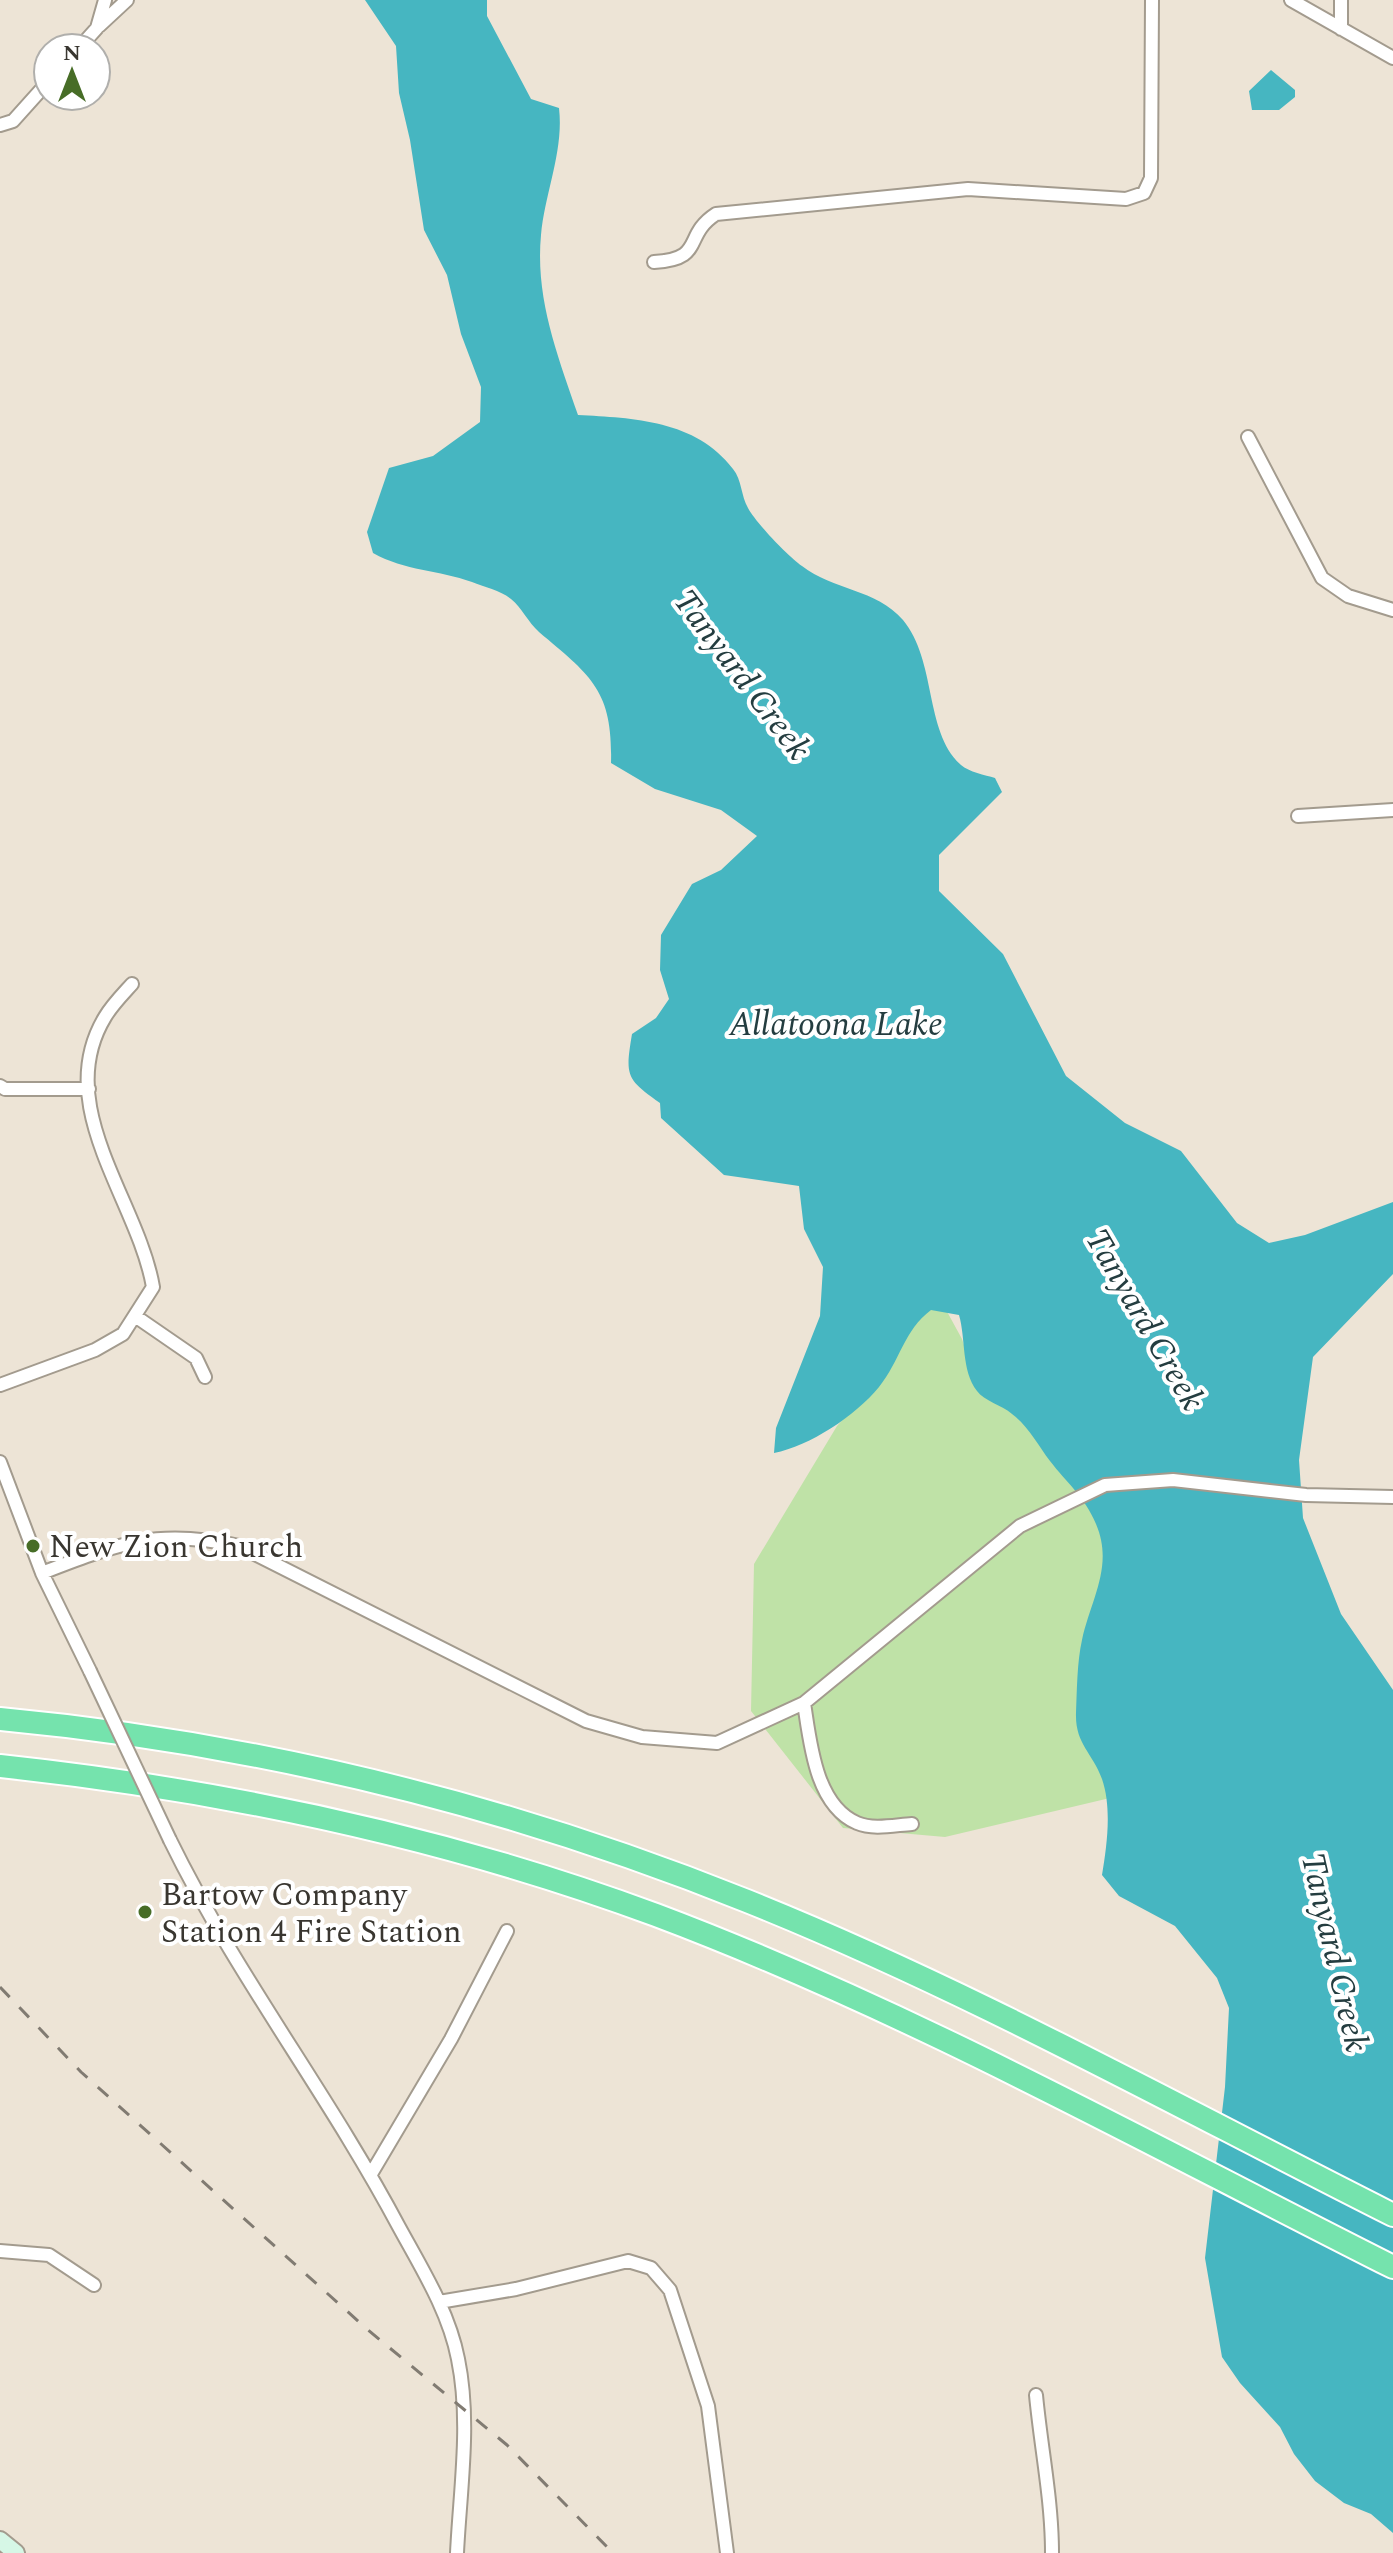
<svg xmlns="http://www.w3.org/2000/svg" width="1393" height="2553" font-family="Spectral,serif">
<rect width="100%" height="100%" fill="#ede4d6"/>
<path fill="#bfe2a7" d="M939 1297 962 1339 976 1381 1072 1467 1114 1532 1110 1798 945 1837 843 1828 751 1711 754 1564 837 1426 875 1384 906 1320Z"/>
<path fill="#46b6c1" d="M365 0H487V16L531 99 559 108C564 151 545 192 541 235 535 299 558 356 578 415 633 418 696 420 733 469 742 480 741 496 748 508 756 523 788 556 802 566 833 590 876 589 903 620 937 661 924 732 961 765 969 772 985 775 995 778L1002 792 939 855V891L1003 954 1066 1076 1125 1123 1181 1151 1237 1223 1269 1243 1305 1235 1393 1202V1274L1313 1357 1299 1460 1303 1518 1341 1614 1393 1690V2533L1371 2514 1344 2503 1315 2481 1294 2454 1280 2427 1240 2383 1222 2357 1205 2258 1225 2087 1229 2008 1217 1978 1175 1926 1119 1896 1102 1875C1107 1845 1112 1808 1102 1779 1092 1752 1075 1744 1076 1713 1077 1690 1077 1662 1082 1640 1091 1599 1114 1566 1096 1524 1085 1497 1066 1482 1050 1461 1037 1444 1029 1427 1012 1414 1002 1405 984 1401 977 1391 961 1370 966 1339 959 1315L931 1310C904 1330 900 1361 879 1387 855 1416 810 1446 774 1453L776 1428 820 1316 823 1267 804 1229 799 1186 724 1175 661 1118 660 1103C626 1079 625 1076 632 1034L656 1018 669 999 660 970 661 935 692 884 721 870 757 836 721 810 655 789 611 763C613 690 591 676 539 632 528 622 522 608 511 599 502 591 484 587 472 582 439 570 405 571 373 553L367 532 389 468 433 456 480 422 481 387 461 334 447 275 424 230 410 140 399 93 396 46Z
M1271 70 1295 90V97L1279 110H1252L1249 91Z"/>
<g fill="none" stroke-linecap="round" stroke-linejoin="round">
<defs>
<path id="street" d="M1291 0 1393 58
M99 26 127 0
M1341 29V0
M79 48 97 28 105 0
M0 125 13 121 48 82
M654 262C706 259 682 236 716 214L968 189 1126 199 1144 193 1151 178 1152 0
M1248 437 1322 578 1348 596 1393 610
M1298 816 1393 810
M0 1086 5 1089H89
M135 1316 196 1358 205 1377
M0 1385 95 1350 123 1334 153 1287C138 1200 51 1106 105 1017 112 1005 123 994 132 984
M0 1462 42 1573 90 1671
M42 1573C117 1544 156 1528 239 1546L586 1721 642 1737 717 1743 804 1703 1020 1526 1105 1485 1173 1480 1306 1495 1393 1497
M804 1703C810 1741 815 1805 857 1823 873 1830 895 1825 912 1824
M170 1840C236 1975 329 2095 399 2227 422 2269 449 2312 458 2359 471 2422 460 2490 457 2553
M371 2174 451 2039 507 1931
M0 2251 49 2255 94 2285
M439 2302 516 2289 628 2261 651 2268 670 2290 708 2406 727 2553
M1036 2395C1041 2448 1052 2500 1052 2553"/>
<path id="secondary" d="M0 2540 16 2553"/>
<path id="highway" d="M0 1719C256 1743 508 1805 747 1901 969 1990 1180 2108 1393 2215
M0 1766C224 1790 445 1837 656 1915 911 2011 1150 2145 1393 2267"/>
</defs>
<use href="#street" stroke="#a39b8e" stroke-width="16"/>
<use href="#secondary" stroke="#a39b8e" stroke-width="20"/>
<use href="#highway" stroke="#fff" stroke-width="26"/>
<use href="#street" stroke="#fff" stroke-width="12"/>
<use href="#secondary" stroke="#d6f7e6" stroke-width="16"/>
<use href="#highway" stroke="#75e3ad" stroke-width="22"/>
<path stroke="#817b72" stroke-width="3" stroke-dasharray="14 14" stroke-linecap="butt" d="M0 1987 81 2072 368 2330 507 2445 613 2553"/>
<defs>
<path id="street-bridge" d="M90 1671 170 1840"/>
</defs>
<use href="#street-bridge" stroke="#a39b8e" stroke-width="16" stroke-linecap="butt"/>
<use href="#street-bridge" stroke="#fff" stroke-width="12"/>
</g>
<g fill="#476d27" stroke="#fff" stroke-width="3">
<circle cx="33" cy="1546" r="8"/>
<circle cx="145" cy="1912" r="8"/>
</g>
<g text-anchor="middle" stroke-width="8" stroke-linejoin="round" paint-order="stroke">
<g font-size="32" fill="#393630" stroke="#fff" text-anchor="start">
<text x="49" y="1557">New Zion Church</text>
<text x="161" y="1905">Bartow Company<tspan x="161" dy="37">Station 4 Fire Station</tspan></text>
</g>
<g font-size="34" font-style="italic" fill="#243d40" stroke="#fff">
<text transform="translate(743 674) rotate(53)" y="12">Tanyard Creek</text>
<text x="836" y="1035">Allatoona Lake</text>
<text transform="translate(1146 1319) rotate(60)" y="12">Tanyard Creek</text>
<text transform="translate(1336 1952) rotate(77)" y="12">Tanyard Creek</text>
</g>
</g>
<g transform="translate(72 72)"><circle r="38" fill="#ffffff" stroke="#b0afac" stroke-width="2"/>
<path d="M0-6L14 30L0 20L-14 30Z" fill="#476d27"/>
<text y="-12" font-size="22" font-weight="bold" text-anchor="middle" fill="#393630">N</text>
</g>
</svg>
